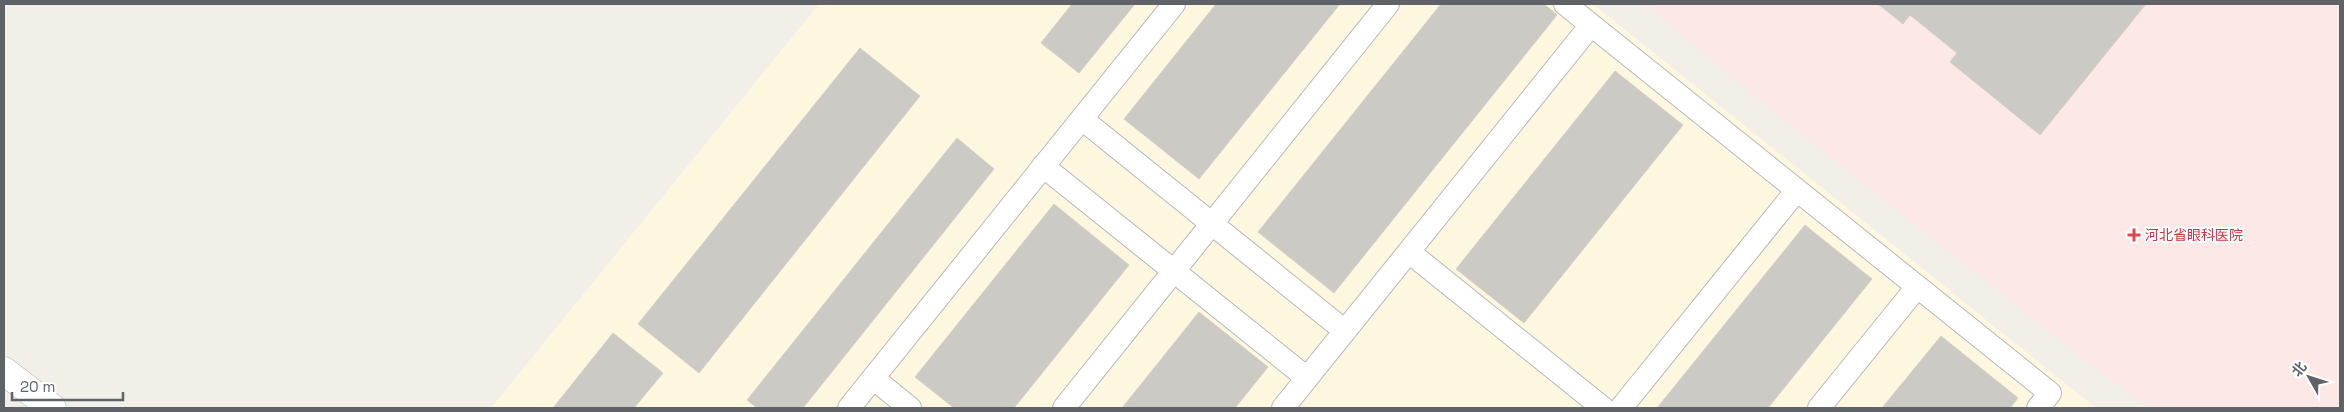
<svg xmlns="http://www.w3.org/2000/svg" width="2344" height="412" font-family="'Space Grotesk','Noto Sans SC',sans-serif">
<rect width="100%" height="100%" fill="#f1efe8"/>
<path fill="#fef7e0" d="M819 4H1593L2096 408H491Z"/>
<path fill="#fce8e6" d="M1645 4H2340V408H2150L2080 356 1776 114Z"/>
<path fill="#cccac5" stroke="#d6d1c6" d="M1072 4H1135L1079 73 1041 43Z
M1216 4H1340L1199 179 1124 119Z
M1441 4H1544L1557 15 1334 293 1258 232Z
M1878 4H2146L2040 135 1950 62 1957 53 1910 15 1903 24Z
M860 48 920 96 699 373 638 324Z
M1615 71 1683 125 1524 323 1456 269Z
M957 138 994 169 803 408H757L747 400Z
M1054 204 1129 265 1014 408H954L915 377Z
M1805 225 1872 279 1768 408H1657Z
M1199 312 1268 367 1235 408H1122Z
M613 333 663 373 634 408H553Z
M1941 336 2018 398 2010 408H1882Z"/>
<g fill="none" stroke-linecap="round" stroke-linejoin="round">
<defs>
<path id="service" d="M1565 4 2050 393 2038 408
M1082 119 1345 331
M1043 166 1307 378
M1409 252 1603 408
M873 378 910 408
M849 408 1174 4
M1064 408 1388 4
M1283 408 1591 25
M1621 408 1797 190
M1819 408 1917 287"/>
<path id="tertiary" d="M4 371 52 408"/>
</defs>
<use href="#service" stroke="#b5b8bc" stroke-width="24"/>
<use href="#tertiary" stroke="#b5b8bc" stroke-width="29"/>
<use href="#service" stroke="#fff" stroke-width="22"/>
<use href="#tertiary" stroke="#fff" stroke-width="28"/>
</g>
<path fill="#e0444e" stroke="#fff" stroke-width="2" d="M2131.5 227.5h5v5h5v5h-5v5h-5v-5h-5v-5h5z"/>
<g text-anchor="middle" stroke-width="4" stroke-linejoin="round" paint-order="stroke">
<g font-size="14" fill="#be3a42" stroke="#fff" text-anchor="start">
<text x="2145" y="240">河北省眼科医院</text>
</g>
</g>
<rect width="2344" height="412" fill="none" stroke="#5f6368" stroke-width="10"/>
<g transform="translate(2309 377) rotate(309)" stroke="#ffffff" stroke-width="4" paint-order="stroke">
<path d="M0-4L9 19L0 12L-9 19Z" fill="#5f6368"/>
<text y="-8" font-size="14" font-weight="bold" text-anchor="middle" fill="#5f6368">北</text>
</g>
<path d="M12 392v8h111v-8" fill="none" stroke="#5f6368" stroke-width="2.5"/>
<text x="20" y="392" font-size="15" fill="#5f6368" stroke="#ffffff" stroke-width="4" paint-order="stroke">20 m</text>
</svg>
